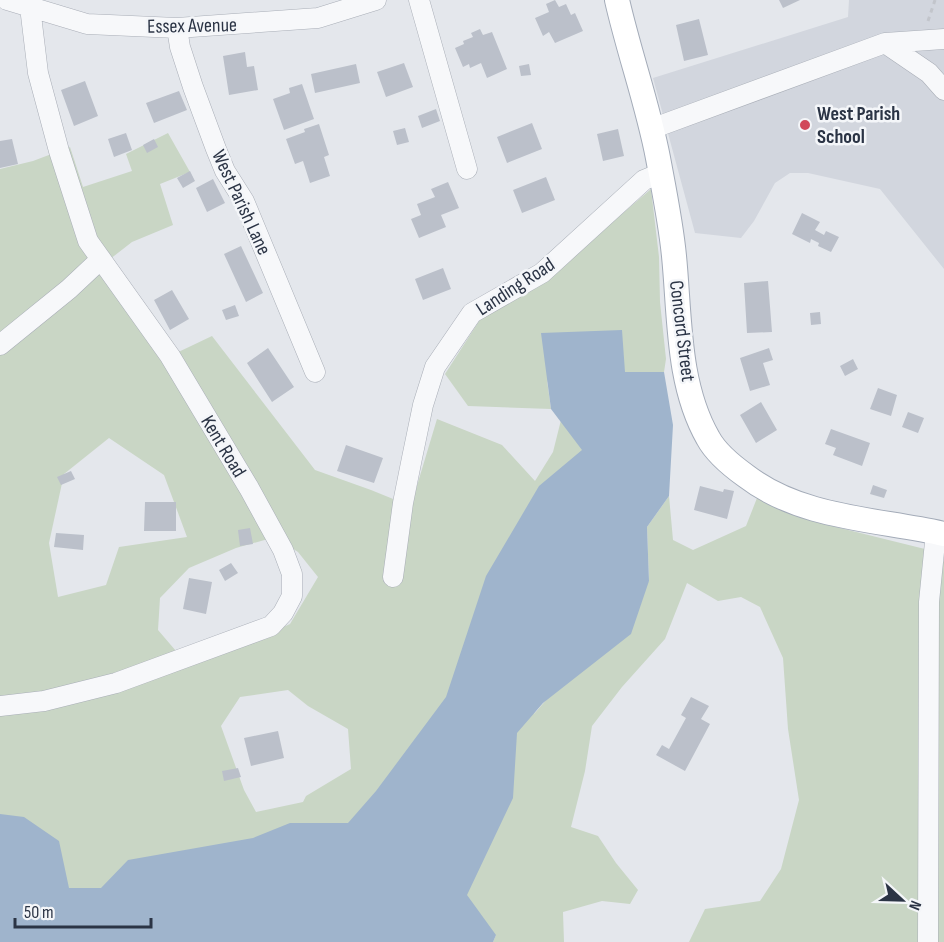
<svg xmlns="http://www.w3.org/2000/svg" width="944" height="942" font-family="'Sofia Sans Condensed',sans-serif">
<rect width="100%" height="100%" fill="#e4e7ec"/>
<path fill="#d2d6de" d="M849 0H944V269L880 189 808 173H790L775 183 754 221 741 238 695 233 653 78 848 17Z"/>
<path fill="#c9d6c5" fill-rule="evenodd" d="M168 133 190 172 160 184 173 225 132 242 105 263 170 356 212 336 315 470 371 490 403 503 410 509 437 419 502 445 535 481 553 452 561 420 547 380 551 409 468 406 445 374 481 318 588 243 651 189 659 257 660 302 666 359 664 372H655L534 714 649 581 647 527 669 496 673 540 693 550 746 526 757 498 836 527 937 552 944 562V942H689L705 909 760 901 781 869 799 800 788 729 783 658 760 607 741 597 718 601 687 583 665 639 622 687 592 726 585 771 571 827 598 836 616 863 638 890 630 904 602 901 563 912 564 942H493L496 935 483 942H0V169L33 161 70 147 83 187 132 171 126 154ZM109 438 164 475 187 537 119 547 106 585 58 597 49 543 64 474ZM275 537 298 552 318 577 290 624 270 633 182 658 158 630 160 598 189 568 236 548ZM288 690 308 706 348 729 351 769 306 796 303 802 256 812 244 790 221 726 240 697Z"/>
<path fill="#9fb4cc" d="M622 330 625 372H664L673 425 669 496 647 527 649 581 631 634 543 703 517 733 513 798 467 895 496 935 493 942H0V814L24 817 59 841 69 888H101L128 860 253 838 290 823H348L376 791 446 697 486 576 539 486 582 450 551 409 541 333Z"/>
<path fill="#bbc0ca" d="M555 0 559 7 566 4 571 15 575 13 583 31 555 43 549 32 543 36 535 18 549 12 546 4Z
M779 0H800L783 8Z
M699 19 708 55 684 61 676 25Z
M480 29 483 35 492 32 507 69 487 78 481 63 470 68 469 64 463 67 455 48 464 44 463 41 473 37 471 33Z
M245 52 247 67 254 66 258 90 229 95 223 56Z
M404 63 413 87 386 97 377 72Z
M356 64 360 83 315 93 311 74Z
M529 64 531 75 521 76 519 66Z
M85 81 98 116 74 126 61 90Z
M302 84 314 119 284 130 273 99 290 93 289 88Z
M179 91 187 110 154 123 146 103Z
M436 109 440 121 422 128 418 116Z
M532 123 542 149 507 163 497 137Z
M319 124 329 155 324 157 330 176 310 183 303 161 295 164 286 139 305 132 304 129Z
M405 128 409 142 397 145 393 131Z
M618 129 624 156 603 161 597 134Z
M126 133 132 150 114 157 108 139Z
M12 139 18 164 0 168V141Z
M154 139 158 147 147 153 143 145Z
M190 171 195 181 183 188 177 178Z
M546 177 555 200 522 213 513 190Z
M213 179 225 203 207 212 196 188Z
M448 182 459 208 441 215 446 227 419 238 411 219 421 215 417 204 435 197 431 189Z
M802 213 820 222 815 230 824 235 826 231 839 237 831 252 818 246 819 243 811 239 810 243 792 234Z
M241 246 263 293 246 302 224 254Z
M443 268 451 289 423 300 415 279Z
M768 281 772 332 747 333 744 283Z
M172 290 189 319 170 330 154 300Z
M235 305 239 316 226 320 222 310Z
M820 312 821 324 811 325 810 313Z
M268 348 294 387 272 402 247 363Z
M769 348 773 360 763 363 770 385 750 391 740 358Z
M853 359 858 369 845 376 840 366Z
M878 388 897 395 891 416 870 409Z
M761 402 777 430 756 443 740 415Z
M908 412 924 418 918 433 902 427Z
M831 429 870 443 862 466 833 455 836 448 825 444Z
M346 445 383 458 374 483 337 471Z
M71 471 75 479 61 485 57 477Z
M873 485 887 490 884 498 870 494Z
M700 486 723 492 724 489 734 491 727 519 694 510Z
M145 502H176V531H144Z
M250 528 253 544 240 546 238 530Z
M56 533 84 535 83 550 54 547Z
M231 563 238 573 225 581 219 570Z
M189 578 212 582 206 614 183 609Z
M691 697 709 706 701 719 710 724 685 771 656 755 662 745 669 749 686 718 681 715Z
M278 731 284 758 251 766 244 738Z
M238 768 241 777 224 781 222 771Z"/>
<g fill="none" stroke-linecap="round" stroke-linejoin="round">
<defs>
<path id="minor" d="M7 0 87 24 177 28 318 18 376 0
M419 0 467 169
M177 28 180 47 193 87 216 149 225 171 244 201 315 372
M885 43 929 73 944 90
M651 129 885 43 944 39
M0 345 69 289 101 259
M393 577 403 503 412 458 423 405 435 367 472 313 542 273 644 180 661 173
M0 706 44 701 116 683 271 626 283 613 292 596V574L283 550 249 488 170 356 88 241 59 151 38 73 30 7
M928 942 929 602 936 532"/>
<path id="major" d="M617 0C629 53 648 105 658 158 664 190 671 224 674 256 680 316 677 384 708 438 716 453 732 466 746 476 802 519 878 519 944 534"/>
</defs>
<use href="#minor" stroke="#a9aeb7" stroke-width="21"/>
<use href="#major" stroke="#a3abb8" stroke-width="26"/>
<path stroke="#c2c5cb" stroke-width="3" stroke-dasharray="4.5 4.5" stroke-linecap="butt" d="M928 21 935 0"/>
<use href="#minor" stroke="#f7f8fa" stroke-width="20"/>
<use href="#major" stroke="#fff" stroke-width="24"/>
</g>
<circle fill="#d1495b" stroke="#f4f6f9" stroke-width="2" cx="805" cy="125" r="6"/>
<g text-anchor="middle" stroke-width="5" stroke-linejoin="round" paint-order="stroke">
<g font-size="20" fill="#2b3445" stroke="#f4f6f9">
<text transform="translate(192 25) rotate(-1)" y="7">Essex Avenue</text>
<text transform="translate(242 202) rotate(65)" y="7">West Parish Lane</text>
<text transform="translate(515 286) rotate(-33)" y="7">Landing Road</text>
<text transform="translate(683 331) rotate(83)" y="7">Concord Street</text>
<text transform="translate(224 446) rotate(59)" y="7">Kent Road</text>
</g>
<g font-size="20" font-weight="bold" fill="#2b3445" stroke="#f4f6f9" text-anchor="start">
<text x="817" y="120">West Parish<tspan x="817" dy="23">School</tspan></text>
</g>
</g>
<g transform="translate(902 900) rotate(112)" stroke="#f4f6f9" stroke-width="4.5" paint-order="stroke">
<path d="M0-4.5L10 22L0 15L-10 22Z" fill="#2b3445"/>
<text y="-9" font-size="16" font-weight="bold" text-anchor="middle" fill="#2b3445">N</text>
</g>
<path d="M15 918v9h136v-9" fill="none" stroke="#2b3445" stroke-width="3"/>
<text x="24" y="918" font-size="18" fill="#2b3445" stroke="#f4f6f9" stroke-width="4.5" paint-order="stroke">50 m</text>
</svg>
